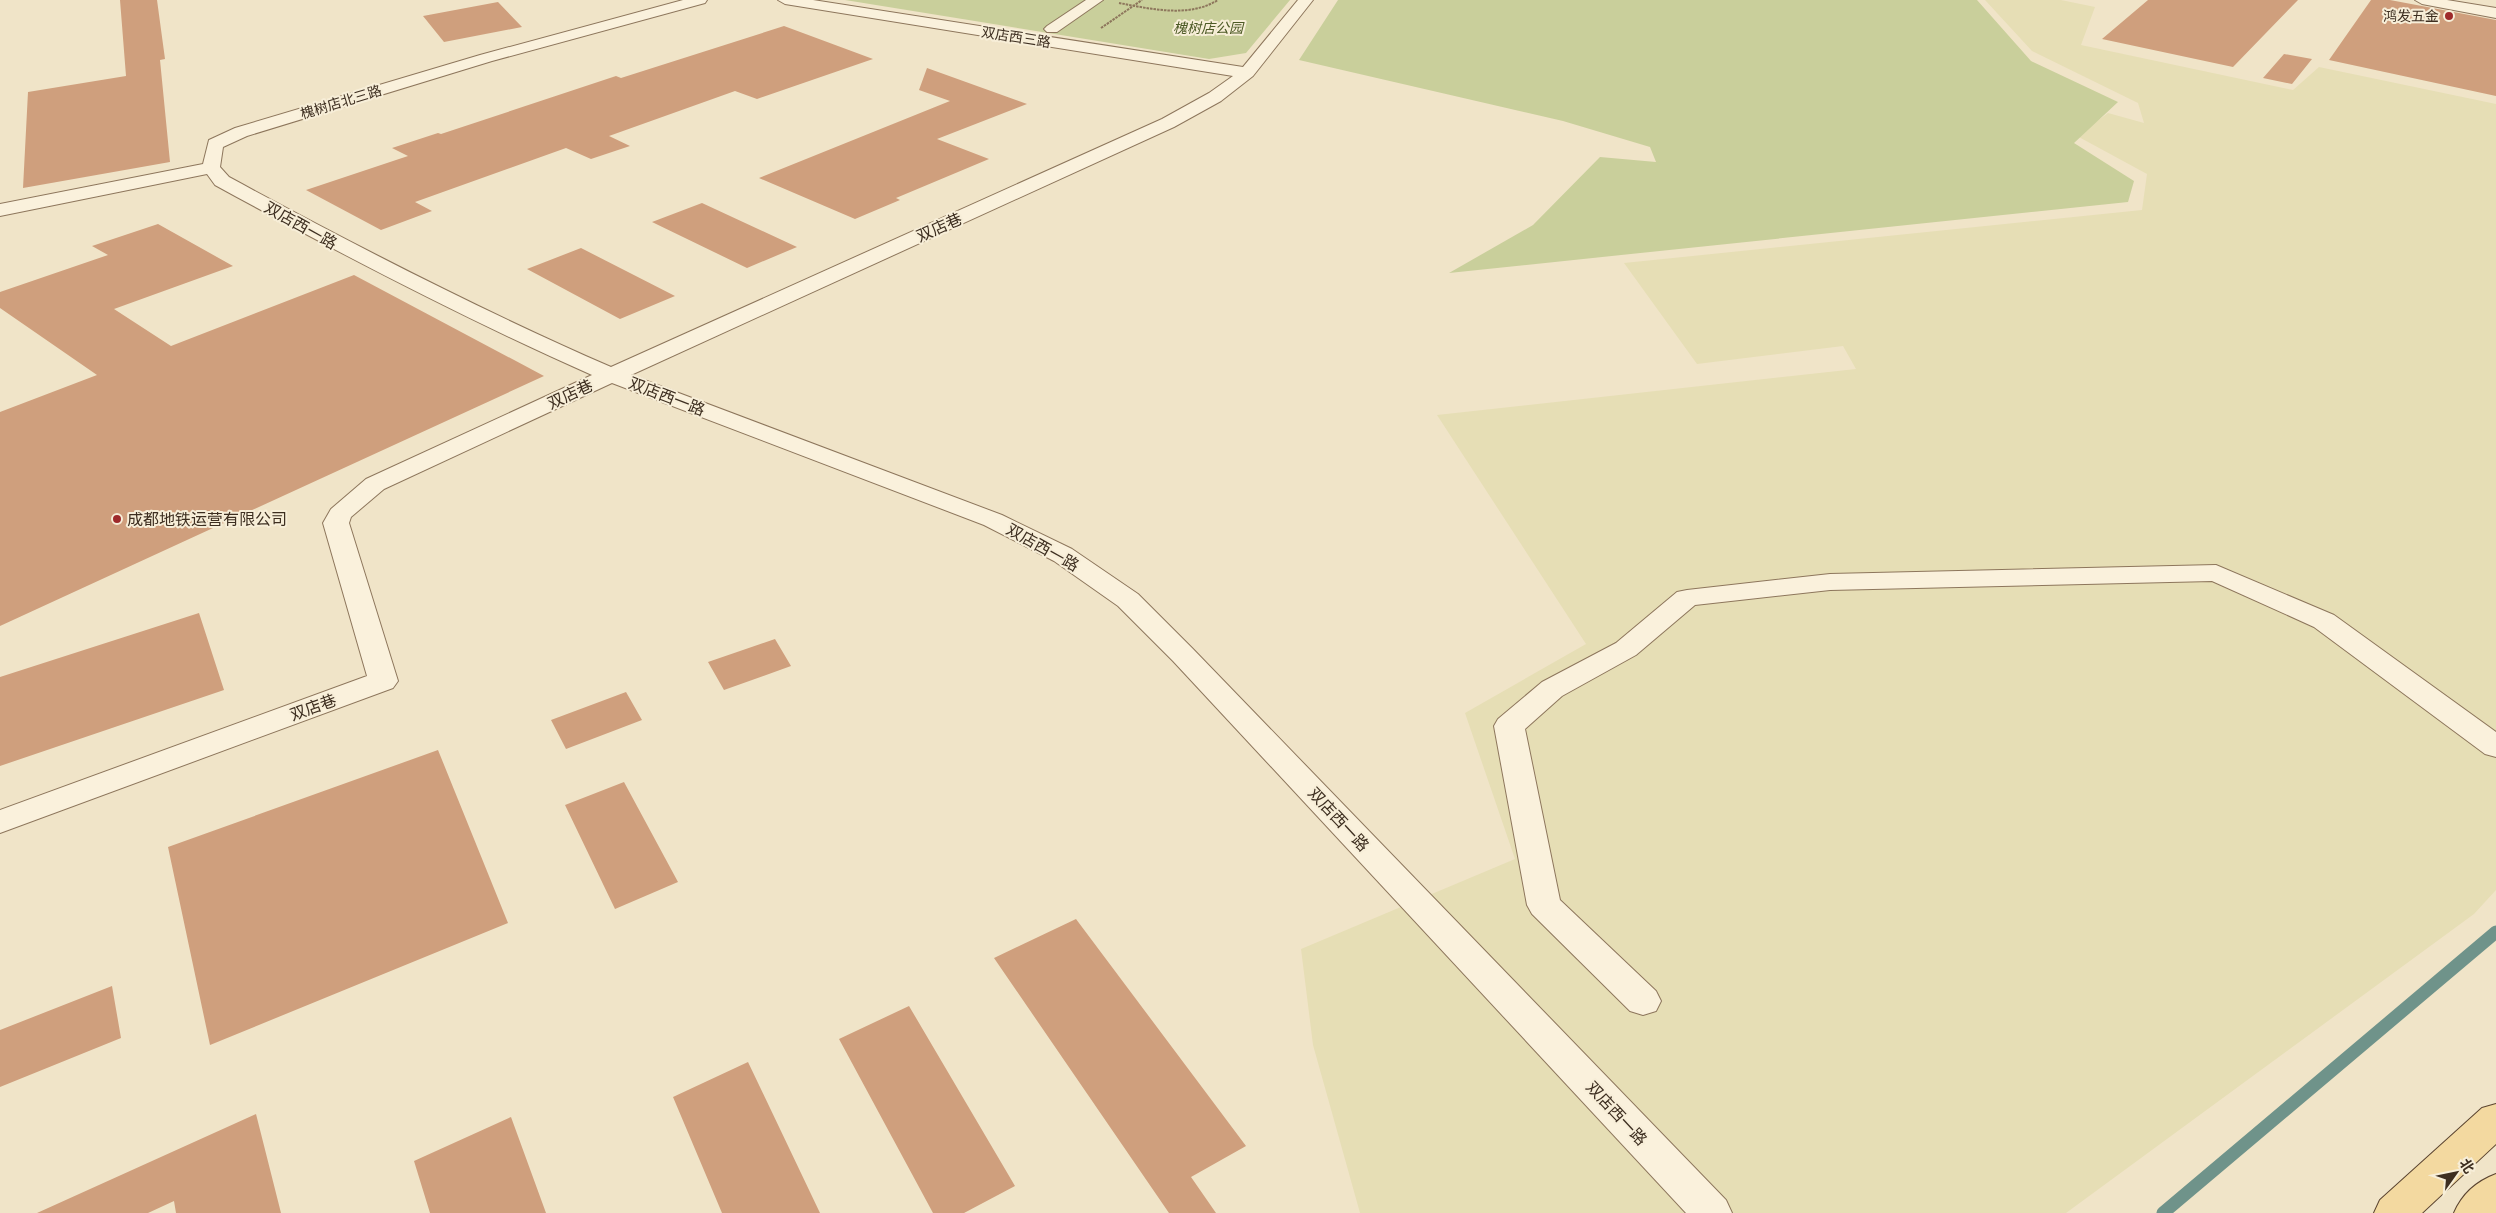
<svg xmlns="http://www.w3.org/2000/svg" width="2496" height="1213" font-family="Spectral,'Noto Sans SC',serif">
<rect width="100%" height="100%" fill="#f0e4c8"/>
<path fill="#e6deb5" d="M1985 0H2061L2095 7 2081 45 2293 90 2319 67 2496 104V890L2474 914 2066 1213H1360L1313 1045 1301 949 1515 859 1465 713 1586 644 1437 415 1856 369 1843 346 1697 364 1624 263 2142 210 2147 174 2077 136 2108 113 2144 123 2138 103 2032 51Z"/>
<path fill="#c9cf9b" d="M845 0H1290L1246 53 1209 59Z
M1338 0H1977L2031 61 2118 102 2074 143 2134 181 2128 202 1449 273 1533 225 1600 157 1656 162 1650 147 1563 121 1299 60Z"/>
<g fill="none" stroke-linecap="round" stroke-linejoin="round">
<path stroke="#6f938a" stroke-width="13" d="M2163 1213 2496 932"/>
</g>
<path fill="#cf9f7d" d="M120 0H157L165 59 160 60 170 162 23 188 28 92 126 76Z
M2148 0H2298L2233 67 2102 39Z
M2371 0H2390L2496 20V96L2329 60Z
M498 2 522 27 444 42 423 16Z
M784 26 873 59 757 99 735 91 609 136 630 146 591 159 566 148 415 202 432 211 381 230 306 190 408 156 392 148 438 133 441 134 616 76 621 78Z
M2284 54 2312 59 2292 84 2263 78Z
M927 68 1027 104 937 139 989 159 896 198 900 200 855 219 759 178 950 101 919 90Z
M702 203 797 247 747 268 652 222Z
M158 224 233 266 114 309 171 346 354 275 544 376 0 626V412L97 375 0 308V292L108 255 92 246Z
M581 248 675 296 620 319 527 269Z
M199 613 224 690 0 766V677Z
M775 639 791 666 724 690 708 662Z
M626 692 642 720 566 749 551 720Z
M438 750 508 923 210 1045 168 847Z
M624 782 678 882 615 909 565 805Z
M1076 919 1246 1146 1191 1177 1216 1213H1169L994 958Z
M112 986 121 1038 0 1087V1030Z
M909 1006 1015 1186 964 1213H933L839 1039Z
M748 1062 820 1213H722L673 1097Z
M256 1114 281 1213H176L174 1201 148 1213H37Z
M511 1117 546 1213H430L414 1161Z"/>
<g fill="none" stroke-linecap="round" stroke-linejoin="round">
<defs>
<path id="minor" d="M683 0H707L705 3 492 61 247 136 223 147 220 167 229 177C354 245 480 310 611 367L1162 119 1209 93 1233 76 785 4 778 0H813L1243 67 1298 0H1313L1253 76 1221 101 1174 127 631 375 1002 515 1072 549 1138 594 1193 649 1726 1200 1732 1213H1686L1173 661 1118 606 1054 561 984 525 612 383 384 489 351 517 349 523 398 681 393 688 0 833V810L367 676 323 523 331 509 366 479 592 375C463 318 339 253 215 185L207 174 0 216V204L203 164 209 140 235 128 480 55Z
M1086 0H1103L1057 32H1047L1044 29 1047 26Z
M2415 0H2447L2496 8V18L2422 4Z
M2216 565 2334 615 2496 732V757L2485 754 2314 627 2212 581 1830 590 1695 605 1636 655 1562 696 1525 729 1560 900 1656 991 1661 1001 1656 1011 1643 1015 1630 1011 1532 914 1527 905 1494 726 1498 719 1542 682 1616 643 1677 592 1687 590 1830 574Z"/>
<path id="major" d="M2496 1104V1144L2422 1213H2374L2380 1200 2482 1108Z
M2496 1174V1213H2454C2462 1194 2477 1181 2496 1174Z"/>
</defs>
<use href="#minor" stroke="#8d765c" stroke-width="2"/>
<use href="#major" stroke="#5b4430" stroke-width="2"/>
<path stroke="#8d765c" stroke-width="2" stroke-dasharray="2.5 1" stroke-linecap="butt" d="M1119 3C1151 9 1189 18 1218 0
M1101 28 1142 0"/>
<use href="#minor" fill="#faf1dc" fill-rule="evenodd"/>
<use href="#major" fill="#f3d9a0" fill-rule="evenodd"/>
</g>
<g fill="#9e2a2b" stroke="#f7eed8" stroke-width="2">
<circle cx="2449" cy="16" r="5"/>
<circle cx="117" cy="519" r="5"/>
</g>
<g text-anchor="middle" stroke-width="4" stroke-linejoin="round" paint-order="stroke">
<g font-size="14" fill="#3d2e20" stroke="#f7eed8" text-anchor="end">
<text x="2439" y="21">鸿发五金</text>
</g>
<g font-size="14" font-style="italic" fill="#4d5a26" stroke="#f7eed8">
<text x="1208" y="33">槐树店公园</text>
</g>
<g font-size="14" fill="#3d2e20" stroke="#f7eed8">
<text transform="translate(1016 37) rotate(9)" y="5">双店西三路</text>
<text transform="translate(341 102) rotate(-17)" y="5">槐树店北三路</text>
</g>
<g font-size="16" fill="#3d2e20" stroke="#f7eed8">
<text transform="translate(301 225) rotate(29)" y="6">双店西一路</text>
<text transform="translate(939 227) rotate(-24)" y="6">双店巷</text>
<text transform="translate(570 394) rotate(-25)" y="6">双店巷</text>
<text transform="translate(667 396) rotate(21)" y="6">双店西一路</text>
<text transform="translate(1043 547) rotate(29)" y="6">双店西一路</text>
<text transform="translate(313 707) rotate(-20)" y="6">双店巷</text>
<text transform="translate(1339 819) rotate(47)" y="6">双店西一路</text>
<text transform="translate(1617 1113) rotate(47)" y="6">双店西一路</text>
</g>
<g font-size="16" fill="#3d2e20" stroke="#f7eed8" text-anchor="start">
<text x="127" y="525">成都地铁运营有限公司</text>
</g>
</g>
<g transform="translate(2456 1173) rotate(57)" stroke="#f7eed8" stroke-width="4" paint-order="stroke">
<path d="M0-4L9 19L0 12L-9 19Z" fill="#3d2e20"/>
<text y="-8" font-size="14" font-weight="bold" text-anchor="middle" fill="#3d2e20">北</text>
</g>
</svg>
